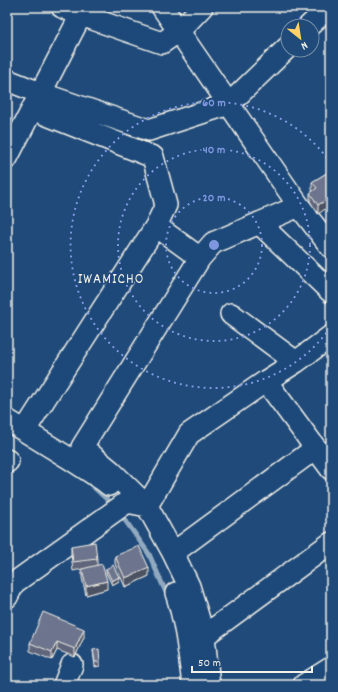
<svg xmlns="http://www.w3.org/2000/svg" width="338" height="692" font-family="Dekko,sans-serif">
<rect width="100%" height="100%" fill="#1f4a7a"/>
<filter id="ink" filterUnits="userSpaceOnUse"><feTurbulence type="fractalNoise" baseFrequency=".025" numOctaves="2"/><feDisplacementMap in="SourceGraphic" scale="8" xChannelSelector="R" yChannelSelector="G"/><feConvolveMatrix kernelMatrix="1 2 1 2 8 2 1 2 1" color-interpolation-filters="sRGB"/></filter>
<g filter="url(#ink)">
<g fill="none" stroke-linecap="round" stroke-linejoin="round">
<path stroke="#92aac0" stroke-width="5" d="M87 481 113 505
M120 513 149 554 168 597"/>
<defs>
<path id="minor" d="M62 7 81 15 162 43 179 31 202 7
M162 7 299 206 331 247
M309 26 329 7
M7 80 40 93 149 130 229 104 288 47
M32 109 153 157 166 205 156 226 200 258
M7 158 85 7
M259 223 331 292
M231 314 296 362
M266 381 331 469
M7 420 67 457 104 481 109 485
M25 430 156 226
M7 460 8 461 7 462
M147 506 189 434 266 381 296 362 331 336
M173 553 316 448
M176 593C186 623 189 654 193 685
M7 597 14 583 123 505 127 502 147 506
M204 636 331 543
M64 685 72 665
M209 685 204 636 189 586 173 553 147 506 111 471 82 447 200 258 213 243 299 206
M304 685 331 668"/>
</defs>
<use href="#minor" stroke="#f4f1e8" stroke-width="24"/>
<use href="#minor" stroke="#1f4a7a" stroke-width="21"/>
</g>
<path fill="#5e657a" stroke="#f4f1e8" d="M330 171 318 214 310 201V193L313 191 312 190V182Z
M71 546 97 559V565L107 589 86 595 82 578V569L73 571 71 554Z
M115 556 149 576 125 587 115 564Z
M106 569 119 581 112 585 106 573Z
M84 637 75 657 57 650 52 660 30 651V643Z
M93 650 100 662V666L95 667Z"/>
<path fill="#4c5263" stroke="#f4f1e8" d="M331 197V205L318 214V205Z
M149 568V576L125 587V578Z
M119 577V581L112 585V581Z
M107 581V589L86 595V586Z
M84 629V637L75 657V649Z
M57 642V650L52 660V652Z"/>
<path fill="#6d758e" stroke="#f4f1e8" d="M330 171 331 173V197L318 205 310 193 317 188 312 182Z
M95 542 97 559 73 562 71 546Z
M139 546 149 568 125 578 115 556Z
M102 564 107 581 86 586 82 569Z
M113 565 119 577 112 581 106 569Z
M43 612 84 629 75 649 57 642 52 652 30 643Z
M99 649 100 662H95L93 650Z"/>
</g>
<g fill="none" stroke="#7e97df" stroke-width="2" stroke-dasharray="2 4">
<circle cx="214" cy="245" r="48"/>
<circle cx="214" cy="245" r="96"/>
<path d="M330 328A143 143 0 1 1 330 162"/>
</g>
<g text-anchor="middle" stroke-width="3.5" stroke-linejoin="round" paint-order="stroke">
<g font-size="15" letter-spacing="1" fill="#f4f1e8" stroke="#1f4a7a">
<text x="111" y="283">IWAMICHO</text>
</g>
</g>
<circle cx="214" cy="245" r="6" fill="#7e97df" stroke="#1f4a7a" stroke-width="2"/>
<g font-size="12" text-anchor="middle" font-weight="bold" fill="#7e97df" stroke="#1f4a7a" stroke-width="3.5" stroke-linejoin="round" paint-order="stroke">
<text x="214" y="106">60 m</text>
<text x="214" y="153">40 m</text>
<text x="214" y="201">20 m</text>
</g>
<rect width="338" height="692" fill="none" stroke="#1f4a7a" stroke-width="24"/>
<rect x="12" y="12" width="314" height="668" fill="none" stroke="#f4f1e8" stroke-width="1.5" filter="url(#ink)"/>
<g transform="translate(300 38) rotate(150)"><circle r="19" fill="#1f4a7a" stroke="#748da6"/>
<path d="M0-3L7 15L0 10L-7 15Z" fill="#ffd166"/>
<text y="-6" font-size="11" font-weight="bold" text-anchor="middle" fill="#f4f1e8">N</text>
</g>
<path d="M192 666v6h120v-6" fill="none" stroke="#f4f1e8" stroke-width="2"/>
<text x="198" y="666" font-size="12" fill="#f4f1e8" stroke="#1f4a7a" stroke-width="3" paint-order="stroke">50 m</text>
</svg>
